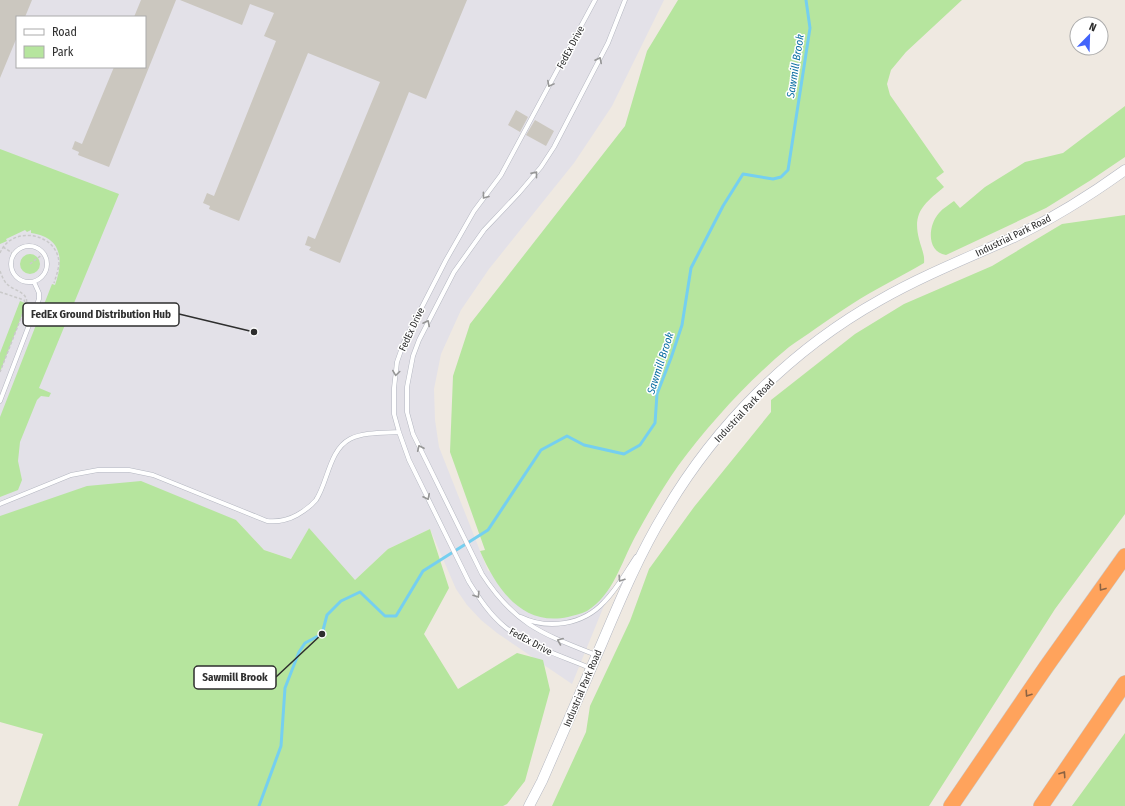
<svg xmlns="http://www.w3.org/2000/svg" width="1125" height="806" font-family="'Fira Sans Condensed',sans-serif">
<rect width="100%" height="100%" fill="#efe9e1"/>
<path fill="#e3e1e8" fill-rule="evenodd" d="M0 0H664L612 106 574 163 489 269 461 310 441 354 434 389 435 420 439 447 488 571 597 602 612 586 572 684 497 633 481 620 467 605 456 589 430 529 388 549 355 580 309 529 291 559 264 550 236 520 0 516ZM17 17H145V67H17Z"/>
<path fill="#b6e59e" d="M678 0H962L906 52 891 70 887 84 890 95 944 172 936 178 944 187C925 203 912 212 919 239 921 248 925 254 924 263 900 277 875 289 852 304 839 312 827 321 815 329 807 335 797 341 789 347 749 380 708 425 678 466 662 489 648 513 635 537 621 563 613 595 587 611 581 614 574 615 568 617 522 627 496 588 480 551L485 550 450 452 453 376 470 324 625 126 647 51Z
M1125 106V157L1091 180 1046 208 946 255C926 252 928 225 939 213 943 208 949 205 954 201L960 208 985 187 1025 162 1063 153Z
M0 149 119 194 39 388 51 393 49 397 41 396 37 400 20 442 18 461 22 480 18 490 0 497V417L52 284 55 285C64 260 62 237 31 233V230L27 232 25 230 6 239 7 241 0 244Z
M1125 215V514L1055 609 929 806H552L586 732 590 706 630 621 649 569 694 507 771 412V400L855 334 904 304 992 266 1062 224Z
M20 264a10 10 0 1 1 20 0a10 10 0 1 1-20 0Z
M20 301 25 303 26 305 0 372V353Z
M141 481 236 520 264 550 291 559 309 528 355 580 388 549 430 529 449 588 424 634 458 689 517 653 543 660 550 690 525 781 507 804 503 806H18L43 734 0 722V516L87 486Z
M1125 733V806H1072Z"/>
<g fill="none" stroke-linecap="round" stroke-linejoin="round">
<path stroke="#75cff0" stroke-width="3" d="M259 806 281 746 285 688 299 652 305 643 322 634 327 615 341 601 360 592 385 616H396L423 571 488 530 541 450 567 436 584 445 624 454 640 445 655 423 657 394 671 358 682 325 691 268 723 206 743 174 773 179 781 177 788 170 810 28 806 0"/>
</g>
<path fill="#cbc7bf" d="M0 0H32L25 17H17V37L0 78Z
M141 0H176L109 167 78 155 79 152 72 149 75 141 82 144 114 67H145V17H134Z
M180 0H467L426 99 409 92 340 263 309 250 311 247 305 245 308 236 315 239 380 82 308 53 239 221 209 209 210 206 203 203 207 193 214 196 276 41 264 36 274 13 250 4 242 25Z
M516 110 528 117 520 132 508 125Z
M535 120 554 131 546 146 526 135Z"/>
<g fill="none" stroke-linecap="round" stroke-linejoin="round">
<defs>
<path id="service" d="M11 264a18 18 0 1 1 36 0a18 18 0 1 1-36 0Z
M0 401 39 299V293L34 282
M0 504 71 475 98 470H129L153 475 267 521C277 522 288 520 297 515 304 511 311 506 316 500 328 482 329 450 350 439 364 432 383 433 399 432
M521 617C548 630 583 625 604 602 617 589 626 572 636 557
M596 655C543 634 515 625 482 574L413 434 407 412V387L413 356 419 340 454 272 484 230 519 193 541 167 554 147 608 43 625 0
M590 668C562 656 530 647 505 627 490 615 479 598 469 582L409 460 399 432 394 414V388L397 362 404 342 446 260 474 211 501 175 595 0"/>
<path id="tertiary" d="M529 806 542 781C562 735 582 689 602 643 621 598 640 553 665 512 716 425 792 349 880 300 922 276 967 258 1012 238 1052 219 1089 196 1125 170"/>
<path id="motorway" d="M951 806 1046 667 1125 556
M1041 806 1125 683"/>
</defs>
<use href="#service" stroke="#b4b7c1" stroke-width="5"/>
<use href="#tertiary" stroke="#b4b7c1" stroke-width="11"/>
<use href="#motorway" stroke="#c9c9c9" stroke-width="16"/>
<path stroke="#c9c9c9" stroke-width="1.5" stroke-dasharray="3 2" stroke-linecap="butt" d="M3 247 14 254
M0 253C12 224 59 233 59 264 58 271 56 277 54 283
M30 264 43 254
M0 271C2 276 4 282 8 285 15 291 30 293 26 305
M0 292 24 300 26 305 0 372"/>
<use href="#service" stroke="#fff" stroke-width="4"/>
<use href="#tertiary" stroke="#fff" stroke-width="10"/>
<use href="#motorway" stroke="#ffa35c" stroke-width="15"/>
</g>
<defs><path id="oneway-chevron" d="M-2-3.5L2.5 0L-2 3.5" fill="none" stroke-width="1.6" stroke-linecap="round" stroke-linejoin="round"/></defs>
<g stroke="#969696">
<use href="#oneway-chevron" transform="translate(599 60) rotate(-63)"/>
<use href="#oneway-chevron" transform="translate(550 84) rotate(118)"/>
<use href="#oneway-chevron" transform="translate(535 174) rotate(-51)"/>
<use href="#oneway-chevron" transform="translate(485 196) rotate(127)"/>
<use href="#oneway-chevron" transform="translate(427 323) rotate(-63)"/>
<use href="#oneway-chevron" transform="translate(396 373) rotate(98)"/>
<use href="#oneway-chevron" transform="translate(420 448) rotate(-115)"/>
<use href="#oneway-chevron" transform="translate(427 497) rotate(64)"/>
<use href="#oneway-chevron" transform="translate(621 579) rotate(123)"/>
<use href="#oneway-chevron" transform="translate(477 595) rotate(57)"/>
<use href="#oneway-chevron" transform="translate(560 641) rotate(-158)"/>
</g>
<g stroke="#8c6343">
<use href="#oneway-chevron" transform="translate(1102 588) rotate(126)"/>
<use href="#oneway-chevron" transform="translate(1028 694) rotate(124)"/>
<use href="#oneway-chevron" transform="translate(1063 774) rotate(-56)"/>
</g>
<g text-anchor="middle" stroke-width="3" stroke-linejoin="round" paint-order="stroke">
<g font-size="10" fill="#2e2e2e" stroke="#fff">
<text transform="translate(570 47) rotate(-62)" y="4">FedEx Drive</text>
<text transform="translate(1013 235) rotate(-26)" y="4">Industrial Park Road</text>
<text transform="translate(411 329) rotate(-65)" y="4">FedEx Drive</text>
<text transform="translate(744 410) rotate(-47)" y="4">Industrial Park Road</text>
<text transform="translate(531 641) rotate(28)" y="4">FedEx Drive</text>
<text transform="translate(582 688) rotate(-67)" y="4">Industrial Park Road</text>
</g>
<g font-size="11" font-style="italic" fill="#0d6fa3" stroke="#fff">
<text transform="translate(795 66) rotate(-81)" y="4">Sawmill Brook</text>
<text transform="translate(660 363) rotate(-72)" y="4">Sawmill Brook</text>
</g>
</g>
<path fill="none" stroke="#2e2e2e" stroke-width="1.5" d="M254 332L179 314M322 634L276 677"/>
<g fill="#2e2e2e" stroke="#fff" stroke-width="1.5">
<circle cx="254" cy="332" r="4"/>
<circle cx="322" cy="634" r="4"/>
</g>
<g fill="#fff" stroke="#2e2e2e" stroke-width="1.5">
<rect x="23" y="303" width="156" height="23" rx="4"/>
<rect x="194" y="666" width="82" height="23" rx="4"/>
</g>
<g font-size="11" text-anchor="middle" font-weight="bold" fill="#2e2e2e">
<text x="101" y="318">FedEx Ground Distribution Hub</text>
<text x="235" y="681">Sawmill Brook</text>
</g>
<rect x="16" y="16" width="130" height="52" fill="#ffffff" stroke="#ababab"/>
<rect x="24" y="29" width="20" height="6" fill="#ffffff" stroke="#ababab"/>
<text x="52" y="36" font-size="12" fill="#2e2e2e">Road</text>
<rect x="24" y="46" width="20" height="12" fill="#b6e59e" stroke="#ababab"/>
<text x="52" y="56" font-size="12" fill="#2e2e2e">Park</text>
<g transform="translate(1089 36) rotate(23)"><circle r="19" fill="#ffffff" stroke="#ababab"/>
<path d="M0-3L7 15L0 10L-7 15Z" fill="#4264fb"/>
<text y="-6" font-size="11" font-weight="bold" text-anchor="middle" fill="#2e2e2e">N</text>
</g>
</svg>
